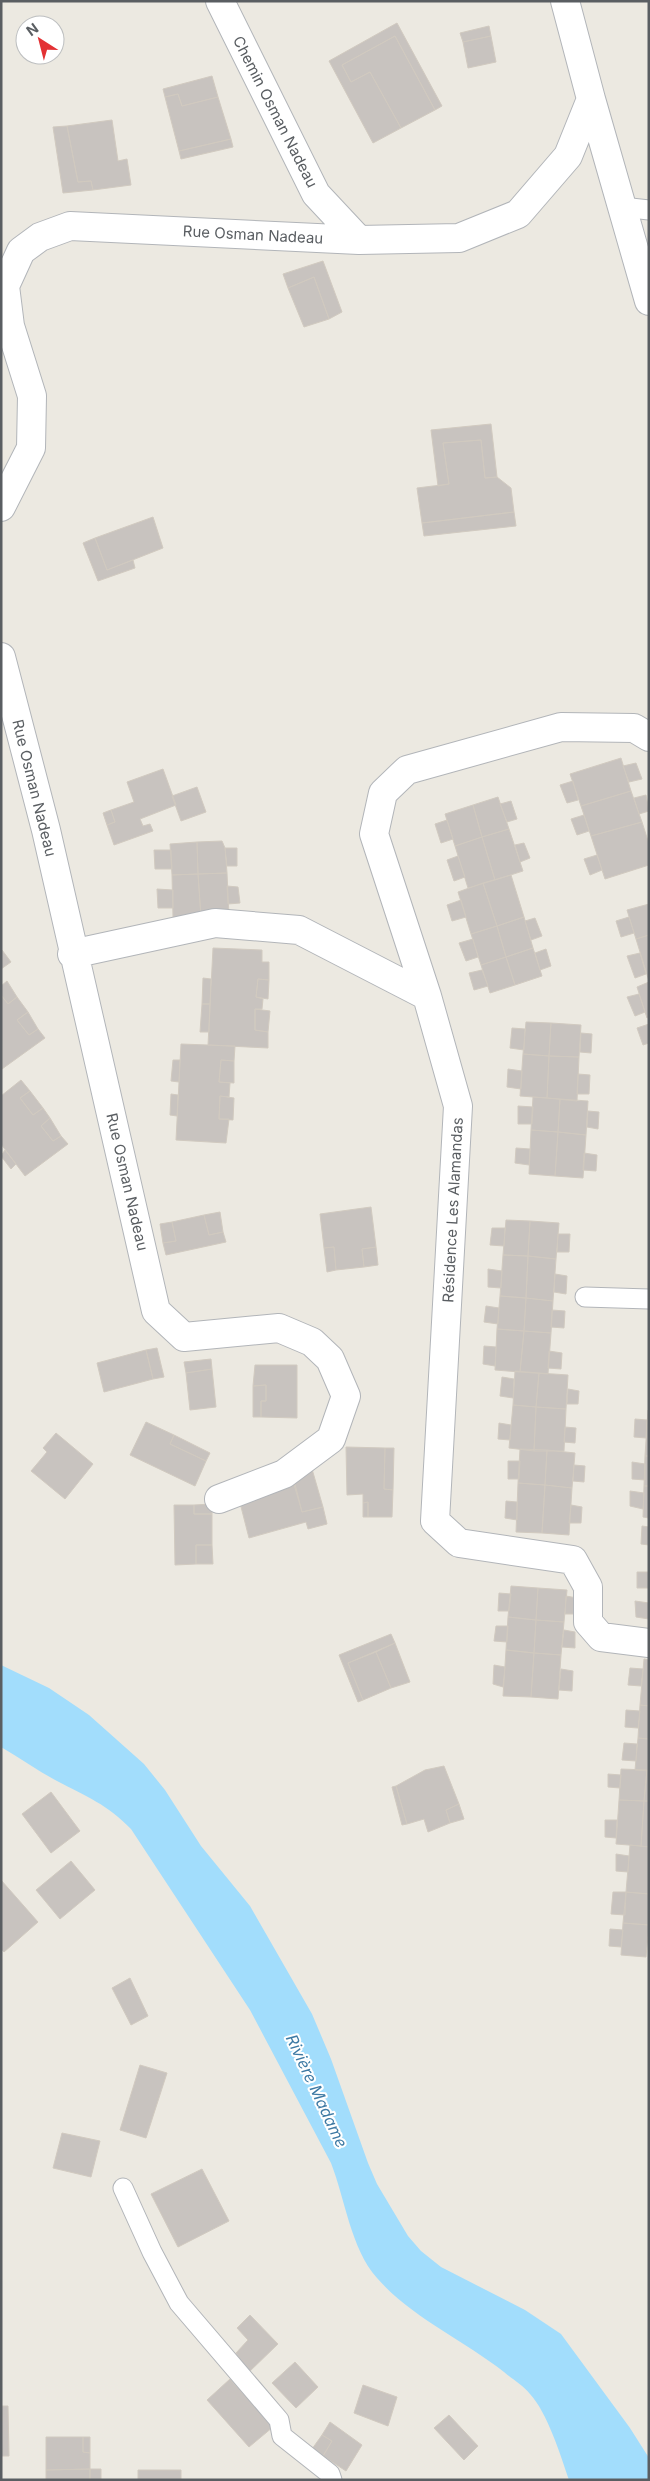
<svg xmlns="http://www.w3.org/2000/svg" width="650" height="2481" font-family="Inter,sans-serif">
<rect width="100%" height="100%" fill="#ece9e1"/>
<path fill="#a2ddfc" d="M1 1665 49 1688 89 1715 144 1764 165 1790 201 1846 250 1906 312 2014 331 2059 368 2163 377 2184 408 2236 421 2251 441 2267 525 2310 561 2334 630 2428 649 2458V2480H569C561 2456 547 2412 530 2394 523 2385 512 2379 504 2372 462 2339 412 2318 377 2278 351 2249 345 2199 331 2163L250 2010 131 1829C108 1805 86 1796 57 1781 38 1771 20 1758 1 1747Z"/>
<path fill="#c8c3bf" stroke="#d1cac0" d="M397 23 442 106 435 110 395 36 342 65 351 82 370 72 401 128 373 143 329 61Z
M489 26 491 36 463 42 460 33Z
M395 36 435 110 401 128 370 72 351 82 342 65Z
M491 36 496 62 468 68 463 42Z
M212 76 218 97 182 106 178 94 165 97 163 89Z
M178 94 182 106 218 97 231 139 179 151 165 97Z
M112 120 118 161 127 159 131 185 93 190 91 181 78 182 67 126Z
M67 126 78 182 91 181 93 190 63 193 53 127Z
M231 139 233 147 181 159 179 151Z
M323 261 342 312 329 319 314 277 288 288 283 274Z
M314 277 329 319 304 327 288 288Z
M491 424 497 477 485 478 481 440 443 443 449 484 438 486 431 430Z
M481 440 485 478 497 477 511 488 514 512 422 523 417 488 449 484 443 443Z
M514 512 516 526 424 536 422 523Z
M153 517 163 548 107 570 95 538Z
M95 538 107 570 133 560 135 568 98 581 83 543Z
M621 758 631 791 581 806 570 774Z
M636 763 642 779 629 782 623 766Z
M163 769 176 805 140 819 143 826 150 824 153 831 114 845 107 825 115 822 111 810 134 802 127 782Z
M573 781 578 800 567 803 560 785Z
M197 787 206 812 181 821 172 796Z
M631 791 642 822 591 836 581 806Z
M646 795 649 811 639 814 634 798Z
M498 797 509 829 482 837 473 805Z
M511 801 517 819 507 822 500 804Z
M473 805 482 837 455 846 445 814Z
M111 810 115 822 107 825 103 813Z
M584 815 589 831 577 835 571 819Z
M447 820 453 839 441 843 435 824Z
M642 822 649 844V865L605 879 591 836Z
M509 829 523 871 495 880 482 837Z
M482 837 495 880 468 888 455 846Z
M222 841 225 848 227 873 198 874 197 842Z
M197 842 198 874 172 875 170 844Z
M524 843 530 858 520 862 515 845Z
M225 848H237V866H227Z
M154 850H171L172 869H155Z
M597 855 602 870 590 875 584 859Z
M458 856 465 877 454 881 447 860Z
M227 873 229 916 201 917 198 874Z
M198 874 201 917H173L172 875Z
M511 875 524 917 497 926 483 883Z
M483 883 497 926 471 934 458 892Z
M227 886 238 887 240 903 228 904Z
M157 889 173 890V908H158Z
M461 900 466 917 452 921 447 905Z
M649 904V935L636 939 627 910Z
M524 917 533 948 506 957 497 926Z
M629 917 634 933 621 937 616 921Z
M535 918 542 936 531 940 525 921Z
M497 926 506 957 481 965 471 934Z
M649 935V981L636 939Z
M473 939 478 957 466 961 459 943Z
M213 948 262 950V962H269V980L258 979 256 997 263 999 262 1009H255V1030L268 1032V1048L208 1045Z
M533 948 542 976 515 985 506 957Z
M546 949 551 966 540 970 535 953Z
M2 950 11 962 1 969V951Z
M640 953 646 974 635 978 627 956Z
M506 957 515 985 490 993 481 965Z
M482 970 488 986 474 990 469 973Z
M203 978 211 979 210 1004H202Z
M258 979 269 980 268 999 256 997Z
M7 981 17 997 8 1004 1 995V986Z
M649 982V1017L647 1018 637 987Z
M639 994 645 1012 635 1016 627 997Z
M1 995 8 1004 17 997 28 1012 17 1020 29 1035 38 1029 45 1038 2 1069Z
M202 1004H210L209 1032H200Z
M255 1009 270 1011 268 1032 255 1030Z
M28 1012 38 1029 29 1035 17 1020Z
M526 1022 551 1023 549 1056 523 1054Z
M551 1023 581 1025 579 1057 549 1056Z
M649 1024V1043L643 1045 637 1028Z
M512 1028 525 1029 524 1050 510 1048Z
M581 1033 592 1034 591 1053 580 1052Z
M181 1044 235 1046 234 1061 221 1060 219 1082 230 1083 229 1097 220 1096 219 1119H229L226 1143 176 1140Z
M523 1054 549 1056 547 1098 520 1096Z
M549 1056 579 1057 577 1101 547 1098Z
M173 1060H180L179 1082 171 1081Z
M221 1060 234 1061V1083L219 1082Z
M508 1069 522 1071 521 1089 507 1087Z
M578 1074 590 1075 589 1094H577Z
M21 1080 30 1091 20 1098 33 1115 43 1108 50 1118 41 1126 53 1141 61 1136 68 1144 25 1176 1 1144V1096Z
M30 1091 43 1108 33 1115 20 1098Z
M171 1094 178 1095 177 1116 170 1115Z
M220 1096 234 1098 233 1120 219 1119Z
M533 1097 560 1099 558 1132 531 1130Z
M560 1099 588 1101 586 1135 558 1132Z
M518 1106 533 1107 532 1124H518Z
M588 1111 599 1112 598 1129 587 1127Z
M50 1118 61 1136 53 1141 41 1126Z
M531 1130 558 1132 555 1176 529 1174Z
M558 1132 586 1135 583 1178 555 1176Z
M516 1148 530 1149 529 1165 515 1163Z
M5 1150 16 1164 11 1169 1 1156Z
M584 1153 597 1155 596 1171 583 1170Z
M371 1207 376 1247 362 1249 364 1267 336 1270 334 1247 324 1248 320 1214Z
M220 1212 223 1232 209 1235 204 1215Z
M204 1215 209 1235 223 1232 226 1242 166 1255 163 1243 176 1241 172 1222Z
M506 1220 530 1221 528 1256 503 1255Z
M530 1221 559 1223 556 1259 528 1256Z
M172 1222 176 1241 163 1243 160 1224Z
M492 1228H505L504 1246 490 1245Z
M558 1234H570L569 1252H557Z
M334 1247 336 1270 327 1272 324 1248Z
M376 1247 378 1265 364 1267 362 1249Z
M503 1255 528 1256 526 1298 500 1296Z
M528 1256 556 1259 553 1301 526 1298Z
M488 1269 502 1271 501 1288 488 1287Z
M555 1274 567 1276 566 1294 554 1292Z
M500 1296 526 1298 524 1331 497 1329Z
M526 1298 553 1301 551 1333 524 1331Z
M486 1306 499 1308 498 1324 484 1322Z
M552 1310 565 1311 564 1328 551 1327Z
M497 1329 524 1331 520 1372 495 1370Z
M524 1331 551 1333 548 1374 520 1372Z
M484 1346 496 1347 495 1366 483 1364Z
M157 1348 164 1377 153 1379 146 1350Z
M146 1350 153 1379 104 1392 97 1363Z
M549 1351 562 1353 561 1369 548 1368Z
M211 1359 212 1369 186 1373 184 1362Z
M255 1365H297V1418L261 1417V1401H266V1385L253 1386Z
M212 1369 216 1407 190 1410 186 1373Z
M515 1371 539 1373 536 1407 513 1405Z
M539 1373 568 1375 566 1409 536 1407Z
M502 1377 514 1379 513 1398 500 1396Z
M266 1385V1401H261V1417H253V1386Z
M568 1389 579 1391 578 1404H567Z
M513 1405 536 1407 534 1451 509 1448Z
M536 1407 566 1409 564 1451H534Z
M648 1410H649V1456H645Z
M635 1419 647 1420 646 1438 634 1437Z
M146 1422 174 1435 170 1444 206 1461 195 1486 130 1455Z
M499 1423 511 1425 510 1440 498 1439Z
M565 1427 576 1428 575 1443 564 1442Z
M56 1433 93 1464 65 1499 31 1471 47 1452 43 1448Z
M174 1435 210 1453 206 1461 170 1444Z
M346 1447 385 1448 384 1489 393 1490 392 1517H368V1502L363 1503V1494L347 1495Z
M385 1448H394L393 1490 384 1489Z
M520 1449 547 1450 545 1485 518 1483Z
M547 1450 575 1453 572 1488 545 1485Z
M645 1456H649V1486H644Z
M508 1461H520L519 1479H508Z
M632 1462 645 1464V1480L632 1479Z
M574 1465 585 1466 584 1482 573 1481Z
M312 1469 323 1507 302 1512 291 1474Z
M518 1483 545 1485 542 1533 516 1532Z
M295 1484 302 1512 323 1507 327 1524 308 1529 306 1522 249 1538 239 1499Z
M545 1485 572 1488 569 1535 542 1533Z
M644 1486H649V1518L643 1517Z
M630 1491 644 1493 643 1509 630 1506Z
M506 1501 517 1502V1520L505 1518Z
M368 1502V1517H363V1503Z
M212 1504V1514H194V1505Z
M174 1505H194V1514H212V1545H196V1564L175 1565Z
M571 1505 582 1507 581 1523H569Z
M642 1526 649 1527V1545L641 1544Z
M196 1545H212L213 1564H196Z
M637 1572H649V1588H637Z
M511 1586 538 1588 536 1620 508 1617Z
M538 1588 567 1590 564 1622 536 1620Z
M499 1593 511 1594 509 1611H498Z
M566 1596 577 1598 576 1614H565Z
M635 1601 649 1603V1619L636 1617Z
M508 1617 536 1620 534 1653 506 1650Z
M536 1620 564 1622 561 1655 534 1653Z
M496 1626H508L507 1642 494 1641Z
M564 1630 575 1632V1648L562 1647Z
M391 1634 395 1643 348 1663 363 1700 358 1702 339 1655Z
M395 1643 410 1682 391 1688 376 1652Z
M506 1650 534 1653 531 1697 503 1696Z
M376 1652 391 1688 363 1700 348 1663Z
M534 1653 561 1655 558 1699 531 1697Z
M644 1659 649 1660V1706L640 1705Z
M494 1665 505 1667 503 1687 493 1684Z
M630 1668 643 1669 641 1686 628 1685Z
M561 1669 573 1671 572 1691 559 1690Z
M640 1705 649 1706V1739L638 1738Z
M626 1710 640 1711 638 1728 625 1727Z
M638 1738 649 1739V1771L635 1770Z
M624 1743 637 1744 636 1761 622 1760Z
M444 1766 459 1804 446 1810 450 1823 428 1832 424 1819 407 1824 396 1786 425 1770Z
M621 1769 647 1770 644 1801 619 1800Z
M647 1770 649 1771V1801H644Z
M608 1774 621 1775 620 1788 608 1787Z
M396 1786 407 1824 402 1825 392 1787Z
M51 1792 80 1831 51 1853 22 1814Z
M619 1800 644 1801 641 1846 616 1844Z
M644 1801H649V1847L641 1846Z
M459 1804 464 1819 450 1823 446 1810Z
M605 1820H617L616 1838 605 1837Z
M630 1845 649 1847V1894L626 1892Z
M616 1854 629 1856 628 1872 616 1871Z
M71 1861 95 1890 60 1919 36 1890Z
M1 1880 38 1922 4 1952 1 1949Z
M613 1892H626L625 1915 611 1914Z
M626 1892 649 1894V1925L623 1923Z
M623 1923 649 1925 646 1957 621 1955Z
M610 1929 623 1930 621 1947 609 1946Z
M130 1978 148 2016 131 2025 112 1988Z
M140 2065 167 2073 146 2138 120 2130Z
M62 2133 100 2141 91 2177 53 2168Z
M202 2169 229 2221 178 2247 151 2194Z
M250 2315 278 2344 248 2373 236 2353 248 2340 237 2328Z
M295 2362 318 2387 296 2408 272 2383Z
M230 2379 273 2427 249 2447 207 2400Z
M363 2385 397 2397 388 2426 354 2413Z
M1 2406H8L9 2456H1Z
M449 2415 478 2446 464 2460 434 2428Z
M330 2422 362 2445 346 2471 323 2456 332 2441 322 2435Z
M322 2435 332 2441 323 2456 312 2449Z
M46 2437H83V2452L90 2453V2469L46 2470Z
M83 2437H90V2453L83 2452Z
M90 2469V2480H46V2470Z
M90 2469H101V2480H90Z
M138 2470H181V2480H138Z"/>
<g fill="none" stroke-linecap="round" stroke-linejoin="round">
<defs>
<path id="service" d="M622 207 649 210
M585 1297 649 1299
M123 2188 152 2252 179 2303 279 2420 282 2436 330 2474 332 2480"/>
<path id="minor" d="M220 1 316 194 359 240
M591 99 649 301
M1 507 31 448 32 396 10 326 5 286 21 251 40 237 70 226 359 240 459 238 518 214 568 156 591 99 565 1
M1 657 46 830 156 1311 184 1337 279 1328 312 1342 330 1359 346 1396 331 1439 284 1474 219 1499
M649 737 634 728 561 727 407 770 383 793 374 834 427 996 458 1106 435 1521 459 1543 573 1560 588 1587V1622L601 1637 649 1643
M72 954 215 923 299 930 427 996"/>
</defs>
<use href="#service" stroke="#b2b5b9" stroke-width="21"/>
<use href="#minor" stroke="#b2b5b9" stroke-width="30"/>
<use href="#service" stroke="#fff" stroke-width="19"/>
<use href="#minor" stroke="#fff" stroke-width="28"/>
</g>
<g text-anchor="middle" stroke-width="4" stroke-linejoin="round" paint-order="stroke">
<g font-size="15" fill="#5a5e62" stroke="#fff">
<text transform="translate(275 112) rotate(63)" y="5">Chemin Osman Nadeau</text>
<text transform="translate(253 235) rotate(3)" y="5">Rue Osman Nadeau</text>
<text transform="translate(34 788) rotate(76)" y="5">Rue Osman Nadeau</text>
<text transform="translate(127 1182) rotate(77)" y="5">Rue Osman Nadeau</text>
<text transform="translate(453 1210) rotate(-87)" y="5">Résidence Les Alamandas</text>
</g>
<g font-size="16" font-style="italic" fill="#3e7aa4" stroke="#fff">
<text transform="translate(317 2091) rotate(65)" y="6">Rivière Madame</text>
</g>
</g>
<rect width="650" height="2481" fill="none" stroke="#5a5e62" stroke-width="5"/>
<g transform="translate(40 40) rotate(324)"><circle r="24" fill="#ffffff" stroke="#bdbfc0"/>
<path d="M0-4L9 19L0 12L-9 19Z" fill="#e33134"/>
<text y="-8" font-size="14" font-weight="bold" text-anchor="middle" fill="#5a5e62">N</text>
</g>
</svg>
